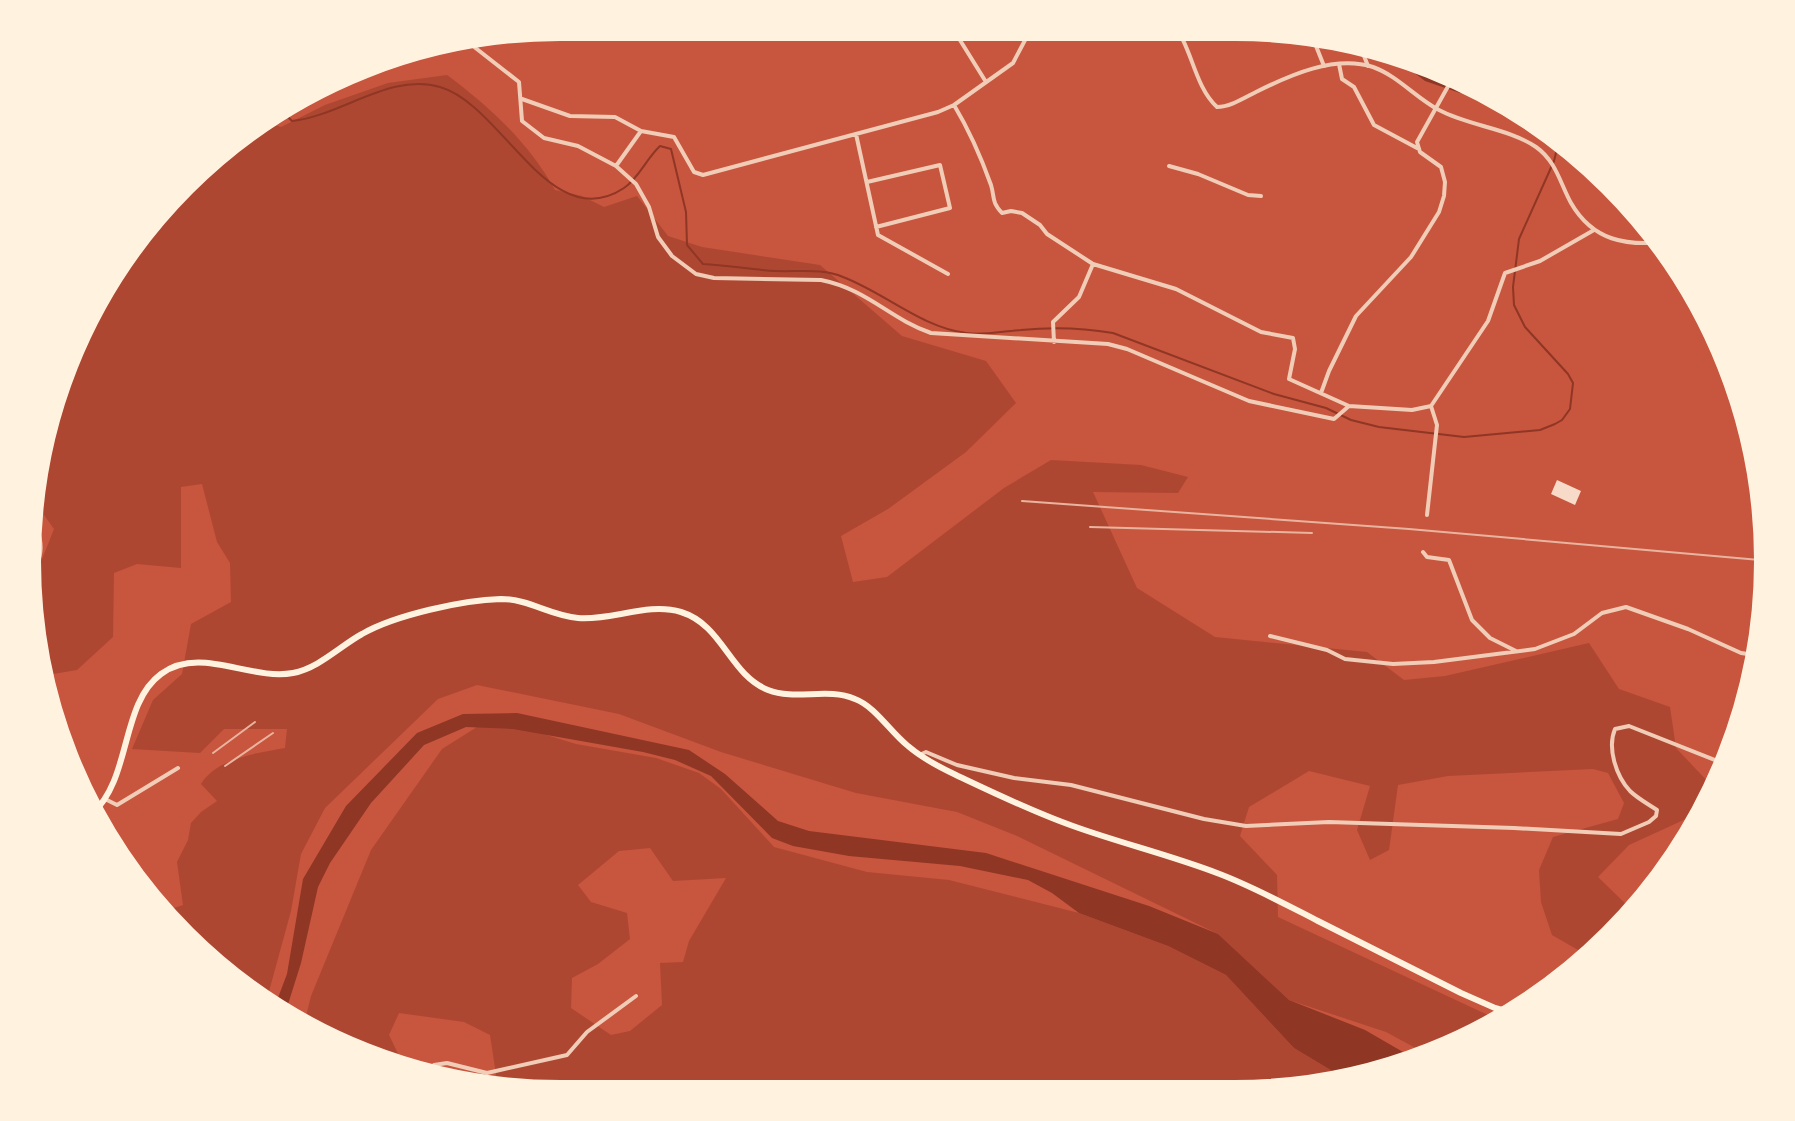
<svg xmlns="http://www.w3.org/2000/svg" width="1795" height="1121" font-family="'Alegreya Sans',sans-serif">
<rect width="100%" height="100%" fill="#c8553d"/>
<path fill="#ae4732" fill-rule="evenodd" d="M447 75C490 107 529 143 555 190L582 196 604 207 637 196 668 236 702 247 820 265 902 336 986 361 1016 403 966 452 888 509 841 536 853 582 887 577 1004 488 1051 460 1141 465 1188 477 1178 493 1093 492 1137 588 1215 637 1367 652 1404 680 1445 676 1589 643 1619 689 1670 707 1676 748 1711 785 1688 818 1629 845 1598 877 1636 914 1592 958 1552 935 1541 902 1539 870 1553 837 1618 819 1624 803 1608 773 1593 769 1448 776 1398 785 1389 850 1370 860 1357 830 1370 786 1309 771 1249 807 1240 836 1277 875 1278 917 1505 1023 1473 1043 1434 1058 1386 1032 1289 1000 1218 934 1017 836 957 812 856 793 721 752 619 714 477 685 438 699 325 808 301 854 291 911 265 1006 232 987 162 912 183 905 177 862 188 840 191 823 201 812 217 801 201 784C217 758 257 753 285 748L287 729H224L200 753 132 749 153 700 182 674 191 624 231 602 230 563 217 542 202 484 181 487V568L137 564 114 573 113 637 77 670 41 676 37 673 27 597 54 529 32 498 51 387 133 233 255 119 281 127 325 105 388 83Z
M514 725 576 744 656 758 699 773 721 789 774 847 867 872 949 880 1079 913 1168 946 1226 975 1294 1048 1354 1084 1270 1098 499 1094 490 1035 464 1022 399 1013 389 1035 405 1068 403 1071 354 1058 303 1028 311 996 371 850 442 749 477 727ZM650 848 673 881 726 878 689 941 683 962 660 963 662 1005 630 1031 611 1035 571 1008 572 978 598 964 630 939 627 913 591 902 578 885 619 851Z"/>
<path fill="#8f3625" d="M1379 46 1434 61 1486 89 1460 93 1425 81Z
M517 713 689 750 725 774 778 821 809 831 986 853 1149 906 1218 934 1289 1000 1365 1030 1422 1063 1374 1081 1354 1084 1294 1048 1226 975 1168 946 1079 913 1052 893 1028 880 960 866 849 856 793 846 772 838 711 776 675 760 643 752 513 729 466 727 424 745 371 803 330 863 318 887 301 963 284 1017 273 1011 287 974 303 879 346 806 417 733 463 714Z"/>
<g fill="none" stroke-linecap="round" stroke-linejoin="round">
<path stroke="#8f3625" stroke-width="2" d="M280 104 282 111 292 121C341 116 391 72 440 87 503 105 550 237 624 188 639 178 646 159 660 146L671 149 686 212 687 245 703 264C728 265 752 270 776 271 798 272 823 268 843 277 885 293 921 327 966 333 984 336 1003 331 1021 330 1050 327 1084 328 1113 333L1274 394 1326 408 1351 420 1379 427 1464 437 1540 430 1555 424 1562 420 1570 409 1573 383 1568 374 1525 327 1514 305 1513 287 1519 239 1554 161 1561 132"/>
</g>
<path fill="#f7dbc8" d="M1557 480 1581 491 1575 505 1551 494Z"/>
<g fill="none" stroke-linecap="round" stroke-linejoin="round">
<path stroke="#f1ccb7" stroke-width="4" d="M950 24 986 82
M1274 26 1316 46 1324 66
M453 40 473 46 519 82 522 121 544 138 578 146 616 166 636 184 649 207 658 237 672 256 696 274 714 278 821 280C867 289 890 319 931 333L1108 344 1127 349 1249 401 1334 419 1349 406
M1358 41 1368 66
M1339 64 1342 79 1354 87 1374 125 1417 148
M522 99 570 116 615 117 641 131 674 137 694 172 703 175 938 112 954 105 1013 63 1033 25
M954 105C969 130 981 157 991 185 995 198 991 201 1002 213L1011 211 1022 213 1040 225 1047 234 1093 264 1176 289 1261 332 1293 338 1295 349 1289 379 1349 406 1412 410 1431 406 1488 321 1505 273 1540 261 1594 230
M856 134 878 235 948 274
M616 166 641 131
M1169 166 1198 174 1248 195 1261 196
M867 182 940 165 950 208 876 227
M1054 342 1053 322 1079 297 1093 264
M1321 393 1329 371 1356 316 1411 257 1439 212 1444 196 1445 182 1441 167 1420 152 1417 142 1456 72
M1427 515 1437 425 1431 406
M1423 552 1427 557 1449 560 1472 620 1490 638 1516 651
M25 583C47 556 43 541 30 510
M1270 636 1327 650 1345 659 1393 664 1434 662 1535 649 1574 634 1602 613 1626 607 1688 629 1741 653 1762 656
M919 755 926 752 957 765 1014 778 1071 785 1204 819 1246 826 1329 822 1514 828 1621 834 1649 822 1656 816 1657 810C1648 804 1637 798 1630 791 1616 776 1607 748 1615 729L1629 726 1730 766
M107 800 117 805 178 768
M425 1077 434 1065 447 1063 487 1073 567 1055 587 1032 636 996"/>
<path stroke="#f1ccb7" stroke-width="4" d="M1175 26C1192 49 1195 87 1217 107 1230 107 1244 98 1256 92 1290 75 1334 55 1373 67 1398 76 1416 98 1439 110 1469 126 1508 128 1536 147 1556 161 1560 183 1571 203 1593 241 1626 246 1665 242"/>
<path stroke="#fff3e0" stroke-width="6" d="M92 814C132 778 120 704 161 674 200 645 250 681 293 673 319 668 340 646 362 634 395 615 463 600 501 599 529 599 551 616 578 618 612 621 647 602 681 612 723 625 729 674 768 690 796 701 827 687 855 699 876 707 890 732 908 746 922 758 939 767 956 775 994 793 1033 812 1073 826 1120 843 1170 855 1217 873 1252 886 1285 904 1318 921 1366 945 1413 969 1461 993L1495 1008 1519 1015
M1663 885 1676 857 1707 815"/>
<path stroke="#e9b49f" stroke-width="2" d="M1022 501 1409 529 1771 561
M1090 527 1312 533
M213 753 255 722
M225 766 273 733"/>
</g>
<path d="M0 0H1795V1121H0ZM560 36H1235A524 524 0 0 1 1759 560V561A524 524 0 0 1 1235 1085H560A524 524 0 0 1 36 561V560A524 524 0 0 1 560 36Z" fill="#fff3e0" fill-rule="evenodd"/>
<path fill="none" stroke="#fff3e0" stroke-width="10" d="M560 36H1235A524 524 0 0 1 1759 560V561A524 524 0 0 1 1235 1085H560A524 524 0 0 1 36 561V560A524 524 0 0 1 560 36Z"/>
</svg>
